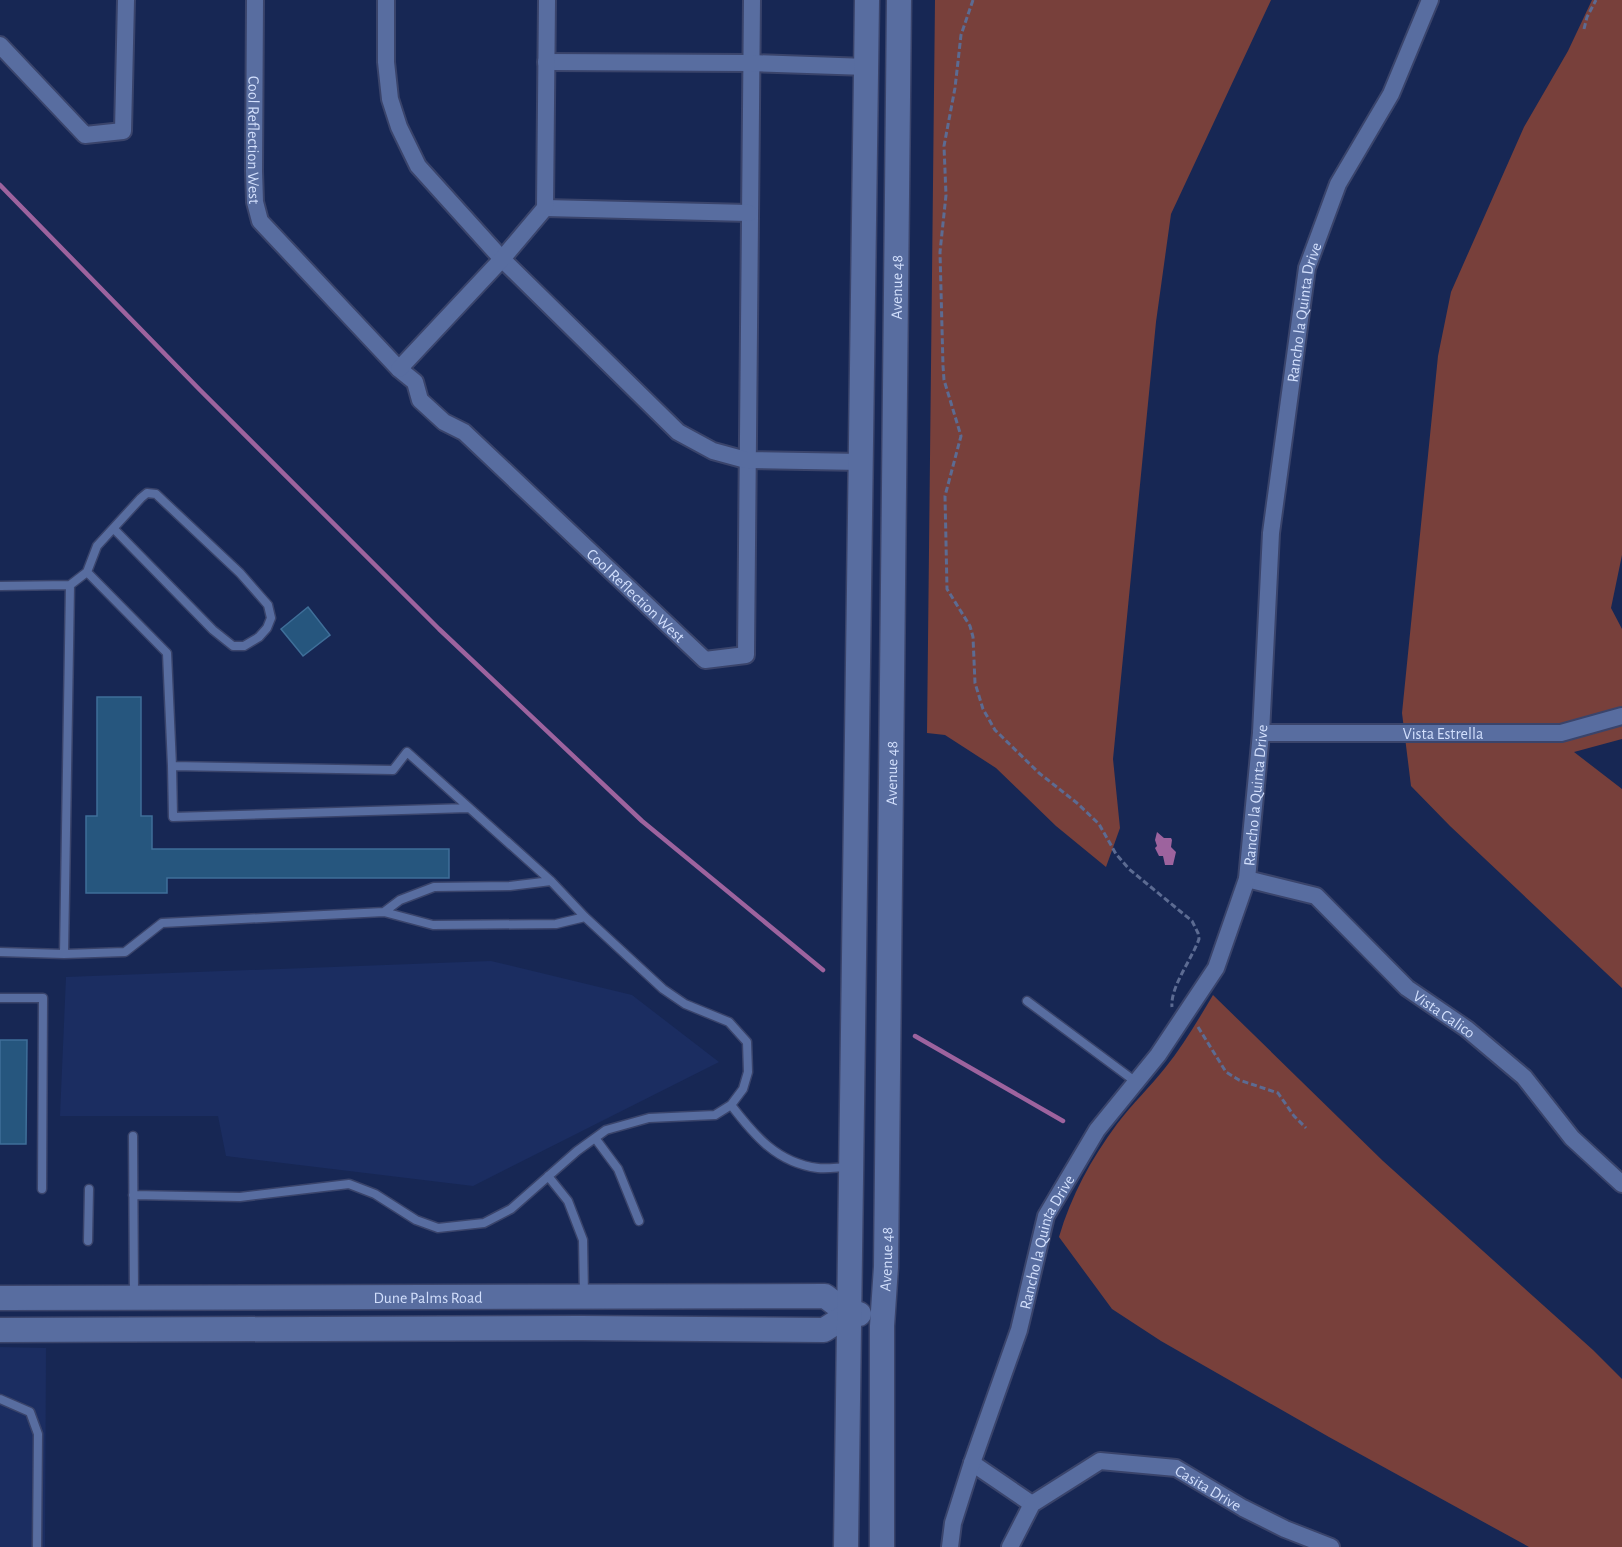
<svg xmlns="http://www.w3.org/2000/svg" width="1622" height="1547" font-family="'Alegreya Sans',sans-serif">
<rect width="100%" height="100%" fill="#172754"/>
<path fill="#1b2d61" d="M491 961 632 995 719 1062 473 1186 226 1156 218 1116H60L66 977Z
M0 1347 46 1348 45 1547H0Z"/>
<path fill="#78403b" d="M935 0H1271L1171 214 1156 322 1113 759 1120 828 1106 867 1056 826 996 768 945 735 927 733Z
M1592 0H1622V555L1611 608 1622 629V739L1574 752 1622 789V988L1450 826 1411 786 1402 713 1438 356 1451 292 1524 127 1568 51Z
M1213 995 1383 1161 1593 1350 1622 1379V1547H1529L1329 1437 1161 1341 1112 1309 1059 1237C1071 1196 1091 1159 1117 1124 1132 1104 1150 1087 1165 1068 1183 1046 1198 1020 1213 995Z"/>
<path fill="#9d639e" d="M1157 832 1164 838H1171L1172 840 1171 847 1176 852 1173 865H1165L1163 856H1159L1155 848 1157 846 1155 840Z"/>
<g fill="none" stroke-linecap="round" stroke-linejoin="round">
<path stroke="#9d639e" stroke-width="4.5" d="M0 185 200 390 439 629 642 821 823 970
M915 1036 1063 1121"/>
</g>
<path fill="#26567e" stroke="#3f6f99" stroke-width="1.5" d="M308 607 330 635 303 656 281 629Z
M97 697H141V816H152V849H449V878H167V893H86V816H97Z
M0 1040H27L26 1144H0Z"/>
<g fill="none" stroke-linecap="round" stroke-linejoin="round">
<defs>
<path id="lane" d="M87 572 97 546 141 498 147 493 156 494 240 573 268 605 271 618 267 628 259 637 244 646H233L213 630 114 529
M70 585 87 572 167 653 172 766 393 770 407 752 551 881 585 917 663 989 685 1004 729 1022 747 1042 748 1072 743 1089 731 1105 715 1115 649 1118 606 1130 577 1151 511 1209 484 1223 438 1228 416 1220 375 1194 349 1184 240 1197 133 1195
M0 586 70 585 64 954 0 952
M172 766 173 817 468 808
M384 912 433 925 556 924 585 917
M64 954 125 952 162 923 384 912 400 900 434 887 510 886 551 881
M0 998H43L42 1189
M1027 1001 1136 1082
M731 1105C754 1135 777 1163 818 1168 828 1169 840 1167 850 1167
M133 1136 134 1294
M595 1138 618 1169 639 1221
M548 1176 568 1201 583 1240 584 1295
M88 1241 89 1189
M0 1399 30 1412 38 1434 37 1547"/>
<g id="street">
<path id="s1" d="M255 0 254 171 255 202 260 221 399 369 415 382 420 400 444 422 464 432 705 660 746 655 752 0"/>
<path d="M386 0V62L390 99 399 127 418 166 502 259 678 432 713 451 746 460 862 462"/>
<path d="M0 45 85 135 123 131 126 0"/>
<path d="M546 62 751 63 867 67"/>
<path d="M545 208 749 213"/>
<path d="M399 369 502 259 545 208 547 0"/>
<path id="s2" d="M1261 733H1561L1622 716"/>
<path id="s3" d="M1247 879 1316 896 1407 988 1467 1029 1524 1077 1572 1138 1622 1184"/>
<path d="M972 1463 1032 1504"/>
<path id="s4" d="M950 1547 953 1523 972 1463 1019 1330 1046 1216 1097 1130 1158 1055 1216 968 1247 879 1261 733 1271 533 1307 268 1338 184 1391 94 1430 0"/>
<path id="s5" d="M1010 1547 1032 1504 1100 1461 1176 1468 1243 1508 1285 1529 1331 1547"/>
</g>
<g id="secondary">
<path id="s6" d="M0 1298 825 1296 849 1314"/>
<path d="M0 1330 581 1328 824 1330 849 1314H859"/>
<path d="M846 1547 867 0"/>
<path id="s7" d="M882 1547V1326L886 1267 899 0"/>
</g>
</defs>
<use href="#lane" stroke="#3a446b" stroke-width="11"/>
<use href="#street" stroke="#3a446b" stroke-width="20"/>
<use href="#secondary" stroke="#3a446b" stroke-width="27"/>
<path stroke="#5c6b92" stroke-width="3" stroke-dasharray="6 3" stroke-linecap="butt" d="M973 0 961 35 955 88 944 146 946 195 940 252 943 366 944 380 961 436 945 496 947 589 970 626 973 637 975 683 983 709 995 730 1039 773 1077 803 1099 824 1116 854 1129 869 1192 921 1198 933 1199 939C1192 959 1170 987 1172 1007
M1584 29 1587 17 1596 0
M1198 1027 1226 1072 1239 1080 1278 1093 1294 1116 1306 1128"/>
<use href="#lane" stroke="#586da0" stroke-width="8"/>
<use href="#street" stroke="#586da0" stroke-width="16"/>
<use href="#secondary" stroke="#586da0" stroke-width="24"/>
</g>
<g text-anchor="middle" stroke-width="4.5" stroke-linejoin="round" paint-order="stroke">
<g font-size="16" fill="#d2dffc" stroke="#172754">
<text dy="6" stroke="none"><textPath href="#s1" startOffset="140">Cool Reflection West</textPath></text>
<text dy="6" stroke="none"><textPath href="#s7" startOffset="1260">Avenue 48</textPath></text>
<text dy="6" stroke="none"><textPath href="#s4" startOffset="1311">Rancho la Quinta Drive</textPath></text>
<text dy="6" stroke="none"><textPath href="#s1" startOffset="756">Cool Reflection West</textPath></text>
<text dy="6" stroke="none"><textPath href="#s2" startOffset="182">Vista Estrella</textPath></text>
<text dy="6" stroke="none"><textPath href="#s7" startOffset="774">Avenue 48</textPath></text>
<text dy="6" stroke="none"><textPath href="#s4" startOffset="825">Rancho la Quinta Drive</textPath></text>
<text dy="6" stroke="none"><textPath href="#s3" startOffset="246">Vista Calico</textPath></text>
<text dy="6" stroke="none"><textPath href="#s4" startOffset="321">Rancho la Quinta Drive</textPath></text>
<text dy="6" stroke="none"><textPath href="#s7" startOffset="288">Avenue 48</textPath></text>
<text dy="6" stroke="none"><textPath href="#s6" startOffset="428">Dune Palms Road</textPath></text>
<text dy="6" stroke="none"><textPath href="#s5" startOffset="243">Casita Drive</textPath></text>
</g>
</g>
</svg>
